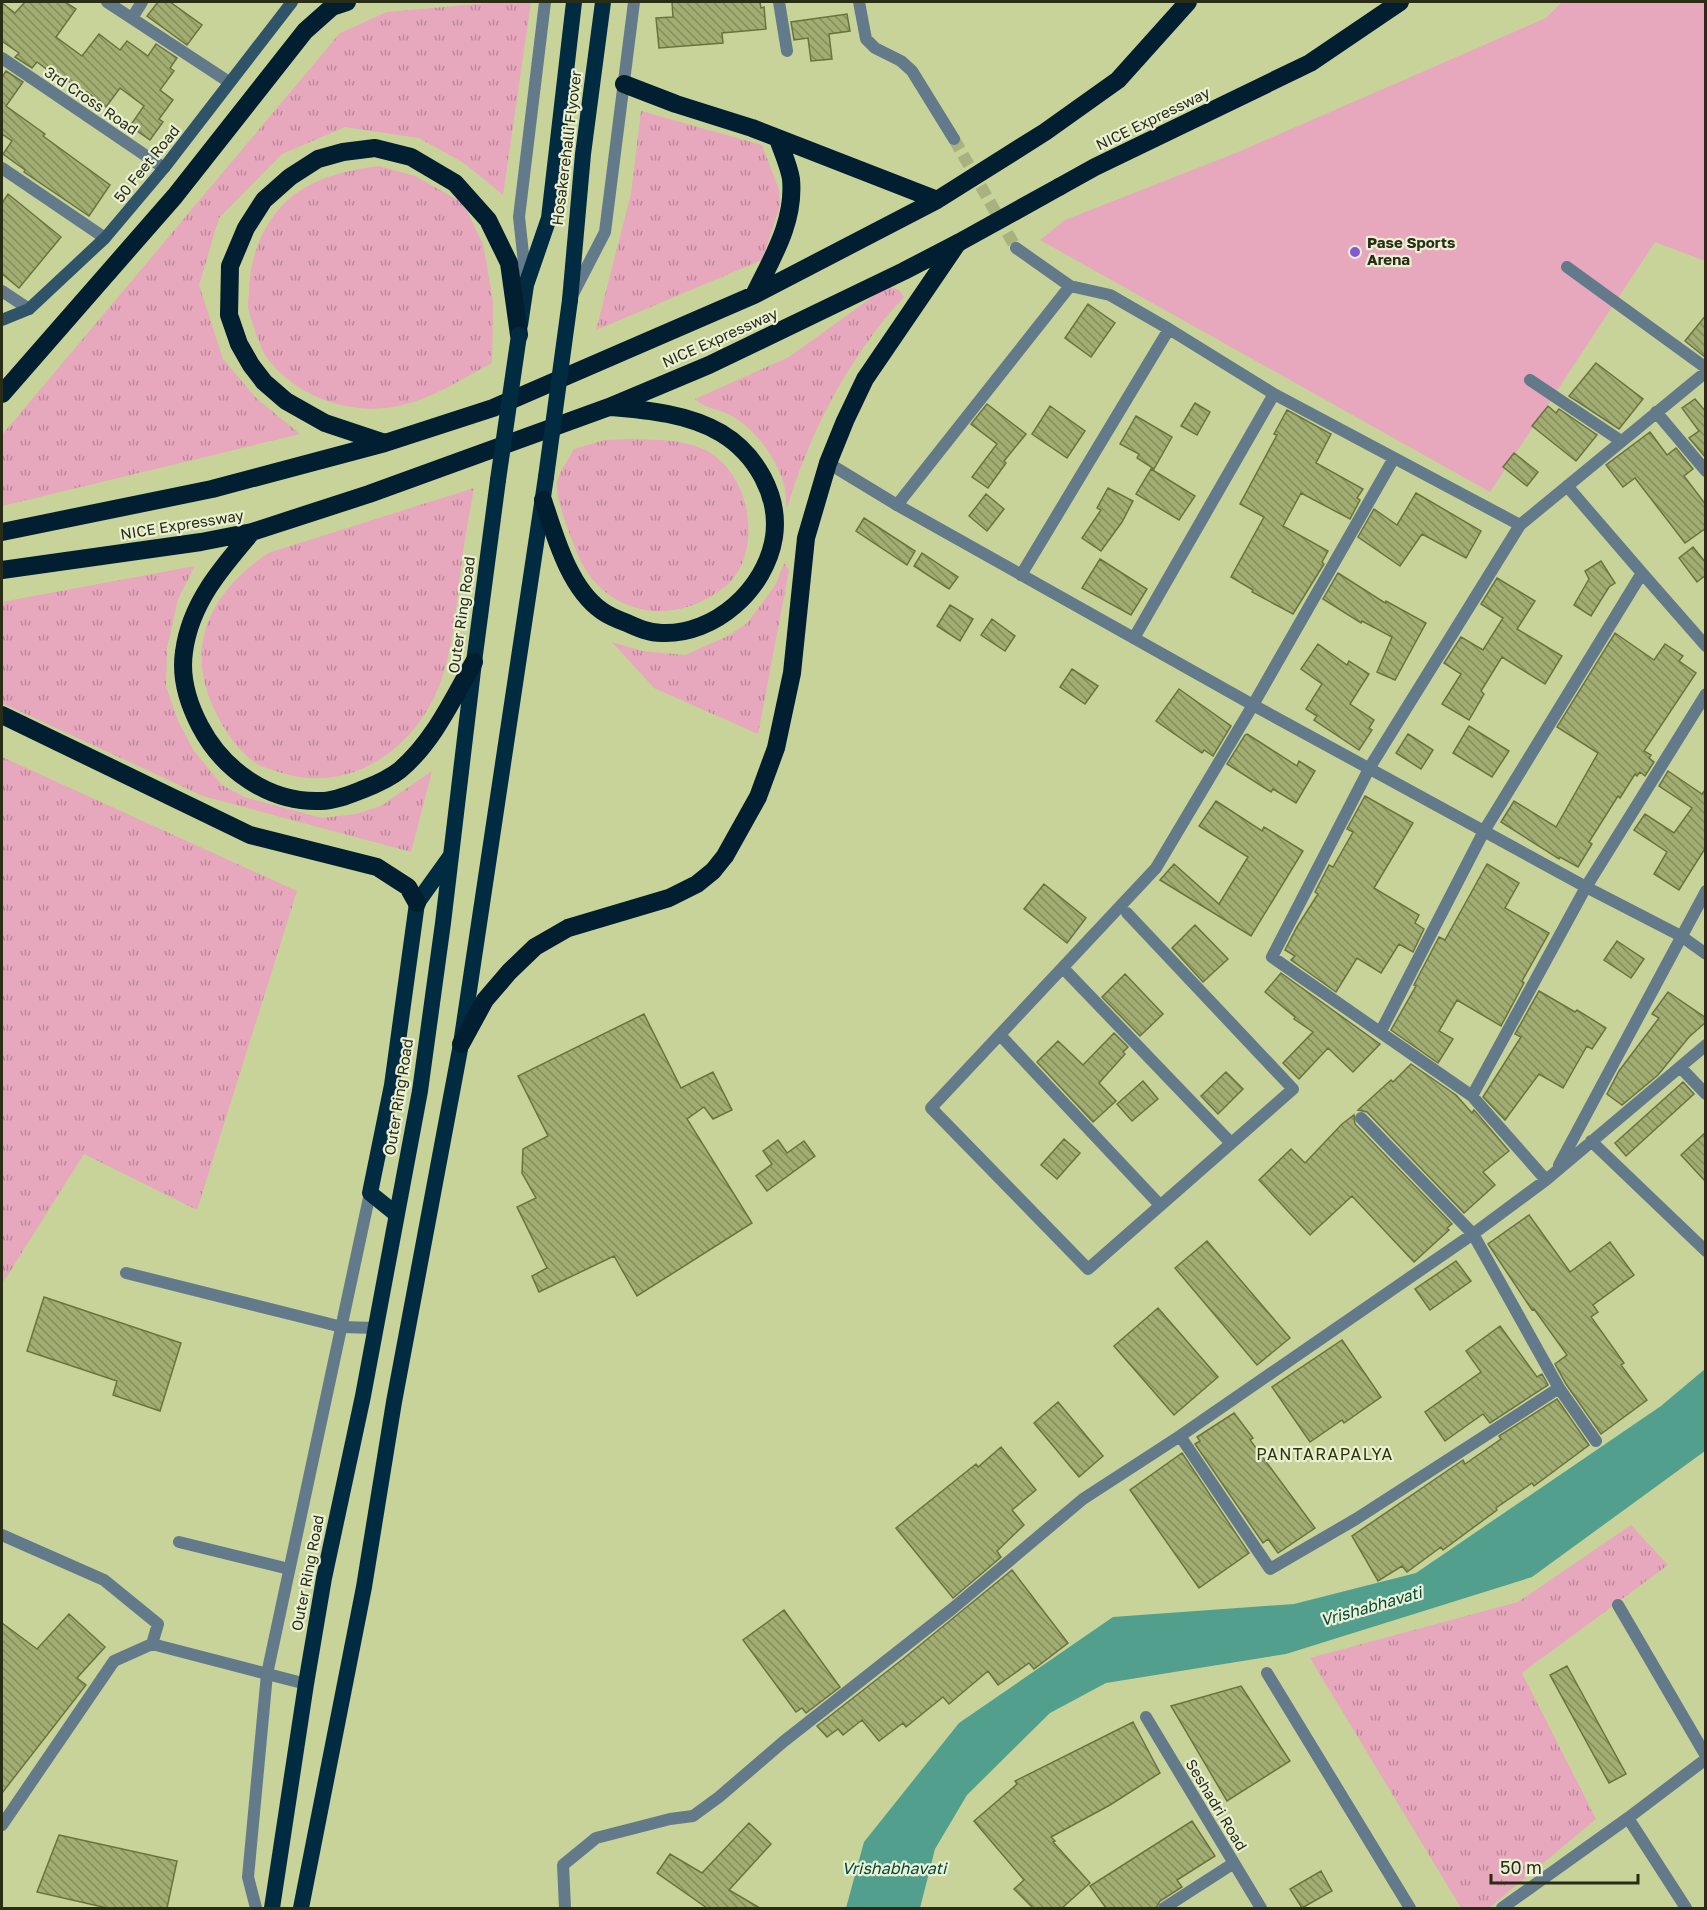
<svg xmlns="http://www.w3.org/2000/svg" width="1707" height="1910" font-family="'Golos Text',sans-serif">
<defs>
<pattern id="grass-tufts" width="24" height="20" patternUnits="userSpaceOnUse" patternTransform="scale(1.5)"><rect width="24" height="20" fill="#e7a7bd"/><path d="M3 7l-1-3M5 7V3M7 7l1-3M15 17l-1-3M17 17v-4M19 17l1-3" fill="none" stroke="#b89"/></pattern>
<pattern id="building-back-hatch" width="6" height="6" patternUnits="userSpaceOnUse" patternTransform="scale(1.5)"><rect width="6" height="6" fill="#a2ad72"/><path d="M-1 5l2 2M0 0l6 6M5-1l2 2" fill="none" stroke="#848d5d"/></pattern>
</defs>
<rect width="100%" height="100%" fill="#c7d399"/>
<path fill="url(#grass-tufts)" d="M501 2H531L503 195 464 163 419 138 345 127 282 154 219 218 199 285 223 359 256 398 300 434 2 506V435L340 33 387 12Z
M641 111 762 145 779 190 780 206 762 260 596 330 631 194Z
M379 166 415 176 463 203 483 244 493 301 492 363C460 380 429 401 393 407 345 415 292 394 265 355 261 349 259 340 256 334 254 327 251 319 249 312 247 305 249 297 249 290 250 253 267 213 298 192 323 175 350 170 379 166Z
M890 287 899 290 904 297C896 306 887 315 880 325 837 381 807 441 787 509 786 500 786 490 783 481 774 455 754 427 728 414 716 408 705 409 695 399L789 357 878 293Z
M633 439C660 440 689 439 712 454 750 479 761 545 732 580 724 589 712 596 702 601 653 625 599 605 578 555 572 540 554 496 557 481 560 471 569 459 574 449L605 440Z
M474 488C470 512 465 536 462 560 456 604 453 666 430 705 401 758 343 792 282 773 274 770 264 768 257 764 239 752 227 734 217 715 182 647 210 593 268 553Z
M784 563 789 570 758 734 654 688 612 642 642 651 685 655 728 636 746 624 763 602 776 584Z
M195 566 178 599 167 648 166 686 178 721 194 751 222 785 244 797 322 818 356 814 381 806 432 771 411 852 203 796 2 703V602Z
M2 757 297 891 197 1210 84 1154 2 1284Z
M1631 1525 1668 1565 1522 1673 1596 1819 1489 1908H1461L1310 1658 1518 1602Z"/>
<path fill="#e7a7bd" d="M1562 2H1705V261L1655 242 1490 492 1040 240 1065 220 1236 153 1546 18Z"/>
<path fill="#529f8e" d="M1705 1369V1451L1532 1577 1286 1654 1106 1683 1050 1713 967 1795 935 1849 920 1908H846L864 1842 959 1723 1113 1617 1294 1604 1416 1573 1661 1406Z"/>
<path fill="url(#building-back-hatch)" stroke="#6a733d" stroke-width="1.5" d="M25 2H65L76 9 56 37 82 56 99 34 120 50 127 41 148 56 156 44 177 58 170 68 174 71 160 90 173 100 159 119 163 122 150 140 130 126 144 106 120 88 106 107 87 92 86 94 61 76 60 79 37 62 32 68 15 57 19 53 2 41V3L15 13Z
M158 2H170L202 25 187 45 147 16Z
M672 2H760L761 8 764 7 766 29 722 33 723 43 659 48 656 18 673 17Z
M847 14 850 31 829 34 832 59 811 61 808 38 794 40 791 22Z
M6 71 23 82 6 106 45 134 43 136 110 185 89 216 24 172 25 170 3 154 12 141 2 134V77Z
M8 194 61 237 19 288 2 274V203Z
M1088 304 1115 323 1091 357 1065 338Z
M1706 315V326L1705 357 1685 341Z
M1596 363 1643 399 1619 429 1569 396Z
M1695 399 1706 412V458L1689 438 1699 431 1682 408Z
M1195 403 1210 412 1197 435 1181 426Z
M987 404 1026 434 1004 461 1006 463 988 488 972 477 997 444 971 424Z
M1050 406 1085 431 1067 458 1032 434Z
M1548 406 1556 413 1559 409 1597 435 1576 461 1532 426Z
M1287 410 1331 434 1316 463 1363 489 1357 498 1360 500 1350 519 1301 493 1283 526 1328 551 1322 562 1324 564 1293 614 1252 592 1253 590 1231 577 1264 517 1240 504 1277 435 1274 434Z
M1136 416 1172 437 1154 469 1137 458 1139 454 1120 444Z
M1650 432 1667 455 1676 448 1693 469 1684 476 1706 505V528L1685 543 1635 478 1623 487 1606 465Z
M1514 453 1538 472 1527 486 1503 467Z
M1151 469 1195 496 1179 520 1136 494Z
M1108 488 1133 501 1122 522 1101 551 1082 538 1101 510 1097 508Z
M1416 493 1481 531 1466 558 1422 534 1400 566 1358 537 1374 509 1397 525Z
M986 494 1004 509 987 531 969 516Z
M864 518 915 551 907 565 856 531Z
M1693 547 1706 563V575L1697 582 1679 558Z
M922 553 958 577 949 589 914 566Z
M1100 559 1147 589 1131 615 1082 588Z
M1601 561 1615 583 1609 587 1591 616 1574 605 1589 579 1585 571Z
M1338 573 1385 603 1386 601 1426 623 1395 680 1377 672 1392 637 1362 621 1361 623 1323 599Z
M1497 578 1535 601 1517 629 1562 656 1545 684 1502 657 1481 691 1484 694 1469 720 1442 704 1461 674 1444 663 1461 637 1483 650 1503 618 1481 604Z
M950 605 973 619 960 641 937 626Z
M992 619 1015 636 1005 651 981 635Z
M1615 633 1654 660 1665 644 1683 656 1679 661 1696 673 1644 751 1651 755 1649 758 1654 762 1645 776 1640 772 1637 776 1635 774 1620 798 1618 796 1589 842 1592 844 1578 867 1560 857 1559 859 1501 822 1514 801 1556 827 1598 753 1557 727Z
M1318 644 1347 665 1349 661 1369 674 1350 704 1374 720 1369 728 1372 730 1359 750 1314 720 1317 716 1306 709 1322 684 1301 669Z
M1072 669 1098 686 1085 704 1060 687Z
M1179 689 1231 726 1213 756 1204 750 1202 753 1156 721Z
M1469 726 1509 751 1492 777 1453 753Z
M1247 734 1297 766 1299 761 1315 771 1296 803 1273 789 1271 792 1227 764 1245 735Z
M1408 734 1433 750 1421 769 1396 753Z
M1668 771 1702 794 1706 789V847L1679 890 1654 874 1667 852 1634 830 1645 814 1674 833 1692 808 1659 786Z
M1365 796 1413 823 1374 888 1419 915 1415 923 1424 929 1413 952 1399 944 1381 973 1357 958 1336 992 1291 960 1295 956 1285 950 1297 927 1318 894 1315 892 1329 865 1333 867 1353 832 1347 829Z
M1216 801 1262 831 1264 827 1303 851 1251 936 1160 880 1174 864 1219 904 1248 857 1199 826Z
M1487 864 1519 883 1505 908 1549 933 1522 981 1524 983 1501 1026 1457 1000 1439 1031 1453 1039 1438 1063 1391 1030 1416 986 1414 985 1439 937 1445 940Z
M1044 884 1086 918 1067 943 1024 909Z
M1195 925 1228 959 1203 982 1172 948Z
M1617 941 1644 959 1631 978 1604 960Z
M1281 973 1380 1044 1353 1072 1328 1048 1299 1079 1283 1063 1313 1032 1294 1019 1295 1017 1265 992Z
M1125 974 1163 1014 1140 1036 1102 997Z
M1539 991 1575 1012 1577 1010 1606 1028 1592 1049 1587 1046 1563 1088 1539 1074 1505 1120 1483 1097 1521 1037 1515 1034Z
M1668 992 1706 1018V1022L1689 1037 1658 1075 1622 1105 1607 1094 1619 1071 1659 1018 1652 1014Z
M644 1014 681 1088 713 1072 732 1110 713 1119 704 1107 687 1119 752 1223 637 1296 614 1256 539 1292 532 1276 547 1268 517 1207 536 1198 522 1173 523 1149 548 1136 518 1076Z
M1114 1033 1128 1047 1123 1052 1125 1054 1099 1083 1116 1101 1093 1122 1037 1062 1058 1041 1083 1065Z
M1411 1064 1456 1095 1472 1113 1474 1110 1509 1151 1483 1172 1495 1185 1464 1213 1367 1112 1358 1110 1391 1080 1393 1082Z
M1226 1072 1243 1089 1218 1114 1201 1096Z
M1143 1081 1158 1099 1132 1121 1117 1104Z
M1683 1082 1694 1094 1626 1156 1615 1143Z
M1354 1115 1355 1124 1452 1224 1447 1228 1449 1230 1414 1262 1352 1196 1310 1235 1259 1180 1291 1149 1305 1163 1342 1124Z
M1706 1132V1182L1681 1155Z
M1064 1139 1080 1153 1057 1179 1041 1165Z
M778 1140 787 1153 804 1141 815 1156 767 1191 756 1176 772 1164 763 1151Z
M1529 1215 1570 1272 1610 1242 1634 1275 1593 1305 1598 1312 1591 1317 1624 1363 1621 1365 1647 1400 1601 1434 1566 1384 1555 1364 1567 1355 1534 1309 1532 1310 1488 1244Z
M1207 1241 1290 1338 1257 1365 1175 1268Z
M1456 1261 1471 1281 1430 1310 1415 1289Z
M44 1297 181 1343 160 1411 113 1395 117 1381 27 1351Z
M1158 1308 1218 1377 1174 1415 1114 1346Z
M1500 1326 1537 1377 1542 1374 1548 1385 1490 1423 1483 1414 1445 1441 1425 1412 1481 1372 1466 1351Z
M1342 1340 1381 1397 1344 1423 1342 1420 1310 1442 1272 1387Z
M1557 1399 1589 1445 1534 1486 1532 1483 1496 1508 1497 1510 1443 1550 1441 1547 1407 1572 1402 1566 1378 1581 1352 1536 1463 1460 1465 1464 1501 1439 1499 1436Z
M1058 1402 1103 1456 1079 1477 1034 1423Z
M1234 1413 1253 1438 1250 1440 1315 1528 1278 1553 1268 1539 1263 1543 1195 1444 1200 1441 1197 1437Z
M1001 1447 1036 1490 1012 1510 1024 1525 997 1551 1001 1557 953 1598 896 1528 976 1464 978 1467Z
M1182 1453 1249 1553 1199 1588 1130 1490Z
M1012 1570 1068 1643 1034 1669 1029 1663 998 1685 988 1671 949 1704 943 1697 906 1727 903 1723 879 1741 862 1720 843 1735 838 1729 827 1737 817 1726 903 1659Z
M784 1610 840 1687 806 1713 802 1708 796 1712 743 1640Z
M69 1614 105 1647 77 1678 86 1685 2 1793V1623L37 1649Z
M1567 1666 1626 1774 1609 1783 1550 1675Z
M1241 1686 1290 1761 1227 1801 1171 1706Z
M1133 1722 1160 1773 1110 1805 1051 1837 1055 1841 1053 1842 1090 1883 1062 1908H1033L1014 1889 1024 1880 974 1821 1017 1784 1015 1781Z
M1192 1821 1215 1856 1177 1880 1182 1887 1160 1901 1156 1908H1106L1090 1886Z
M749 1823 771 1844 729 1890 760 1908H707L657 1873 670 1854 702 1873Z
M59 1835 177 1861 167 1908H107L37 1892Z
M1321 1871 1332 1891 1302 1908 1290 1889Z"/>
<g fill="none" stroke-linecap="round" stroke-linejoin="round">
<path stroke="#a7b27f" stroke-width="12" stroke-dasharray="12 6" stroke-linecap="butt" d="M954 139 1016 248"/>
<path stroke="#627a89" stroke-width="12" d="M107 2 229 82
M779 2 787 51
M859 2 866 39 875 48 901 61 912 71 954 139
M132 18 142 2
M2 58 164 168
M2 168 105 238
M1016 248 1070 286
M1567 267 1706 368
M2 291 29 309
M1530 380 1621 441
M1656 412 1706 471
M1567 486 1642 573
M897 505 1070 286 1110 295 1169 329 1274 394 1520 525 1370 767 1272 957 1472 1096 1546 1180
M1520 525 1706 372
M1021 575 1169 329
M1134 638 1274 394
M1127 913 1293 1089 1088 1269 931 1108 1156 868 1253 705 1394 458
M1063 968 1231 1143
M1381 1031 1484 831 1642 573 1706 646
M1000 1035 1160 1205
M1680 1067 1706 1094
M1472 1096 1586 887 1706 694
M1591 1141 1706 1251
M1559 1165 1706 891
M126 1273 342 1327 375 1328
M1559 1388 1596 1441
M1180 1436 1270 1569 1356 1519 1559 1388 1473 1234 1361 1118
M2 1535 104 1580 158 1624 152 1644
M179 1542 289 1569
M1618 1605 1706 1756
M1267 1673 1410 1908
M1146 1717 1261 1908
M1628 1818 1686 1908
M2 1825 114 1661 152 1644 306 1684
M565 1908 563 1865 596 1838 670 1819 693 1816 719 1797 783 1742 952 1609 1083 1499 1180 1436 1473 1234 1546 1180 1706 1045
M1164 1908 1234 1863
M1502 1908 1628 1818 1706 1759"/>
<path stroke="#627a89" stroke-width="12" d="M526 281 519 217 545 2
M573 294 605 232 634 2
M828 463 897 505 1253 705 1586 887 1681 936 1706 954
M256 1908 248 1877 267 1674 370 1193"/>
<path stroke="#2f5369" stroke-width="12" d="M2 320 29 309 105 238 164 168 292 2"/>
<path stroke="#012b40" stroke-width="16" d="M570 300 583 154 603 2
M520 325 526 285 549 218 574 2
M396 1214 370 1193 392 1085 417 903 450 857
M272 1908 306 1684 324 1578 363 1396 420 1091 443 923 474 662 498 480
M301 1908 364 1587 394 1402 461 1044 546 477"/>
<path stroke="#011f30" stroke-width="18" d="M624 84 676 104 752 128 937 200
M1059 187 1095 167 1310 63 1400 2
M754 295C772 258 795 222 791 179 789 166 782 151 778 139
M2 394 175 196 305 31 332 7 347 2
M385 443 325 423 286 401 264 382 251 365 239 344 229 315 230 266 246 228 264 200 290 177 318 159 343 152 375 148 411 157 455 183 488 220 509 263 519 335
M543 500C555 536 569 588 602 611 609 616 619 620 627 623 638 628 649 633 662 633 715 635 766 589 774 537 780 496 756 454 721 433 689 414 648 410 611 407
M2 532 212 489 385 443 493 408 754 295 937 200 1045 132 1118 80 1188 2
M252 532C221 568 190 604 184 652 180 679 188 703 200 726 223 770 269 803 321 801 335 801 351 794 364 789 377 784 390 778 400 770 434 741 452 700 474 662
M2 570 201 542 252 532 369 494 609 407 709 365 904 271 958 243
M2 715 250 835 377 867 408 887 417 903
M461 1044 485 1000 509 972 535 947 568 928 669 898 697 884 713 871 725 856 758 797 776 748 792 673 806 538 828 463 845 421 865 379 957 244"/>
<path stroke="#012b40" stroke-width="16" d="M546 477 570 300
M498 480 519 335"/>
<path stroke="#011f30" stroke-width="18" d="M958 243 1059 187"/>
</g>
<circle fill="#8458d2" stroke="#eaf0d3" stroke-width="2" cx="1355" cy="252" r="6"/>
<g text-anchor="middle" stroke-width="4.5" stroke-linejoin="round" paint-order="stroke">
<g font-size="15" fill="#292d16" stroke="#eaf0d3">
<text transform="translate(91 101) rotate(34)" y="5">3rd Cross Road</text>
<text transform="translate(1153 119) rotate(-26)" y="5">NICE Expressway</text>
<text transform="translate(567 148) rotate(-83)" y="5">Hosakerehalli Flyover</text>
<text transform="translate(147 164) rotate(-51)" y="5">50 Feet Road</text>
<text transform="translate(720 338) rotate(-24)" y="5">NICE Expressway</text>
<text transform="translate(182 525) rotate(-9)" y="5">NICE Expressway</text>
<text transform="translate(462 615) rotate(-82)" y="5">Outer Ring Road</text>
<text transform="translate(399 1097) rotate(-81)" y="5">Outer Ring Road</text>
<text transform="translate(308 1573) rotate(-79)" y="5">Outer Ring Road</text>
<text transform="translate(1216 1805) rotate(59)" y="5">Seshadri Road</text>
</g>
<g font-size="15" font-weight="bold" fill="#292d16" stroke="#eaf0d3" text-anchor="start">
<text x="1367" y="248">Pase Sports<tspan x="1367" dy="17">Arena</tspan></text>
</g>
<g font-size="16" letter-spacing="1.5" fill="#2f340a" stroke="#eaf0d3">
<text x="1325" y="1460">PANTARAPALYA</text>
</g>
<g font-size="16" font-style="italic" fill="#00483c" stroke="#eaf0d3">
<text transform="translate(1371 1606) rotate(-16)" y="6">Vrishabhavati</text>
<text x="894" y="1874">Vrishabhavati</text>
</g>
</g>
<rect width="1707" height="1910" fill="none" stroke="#292d16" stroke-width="6"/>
<path d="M1491 1874v9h147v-9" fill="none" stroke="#292d16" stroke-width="3"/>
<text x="1500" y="1874" font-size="18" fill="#292d16" stroke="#eaf0d3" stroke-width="4.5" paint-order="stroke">50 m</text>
</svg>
